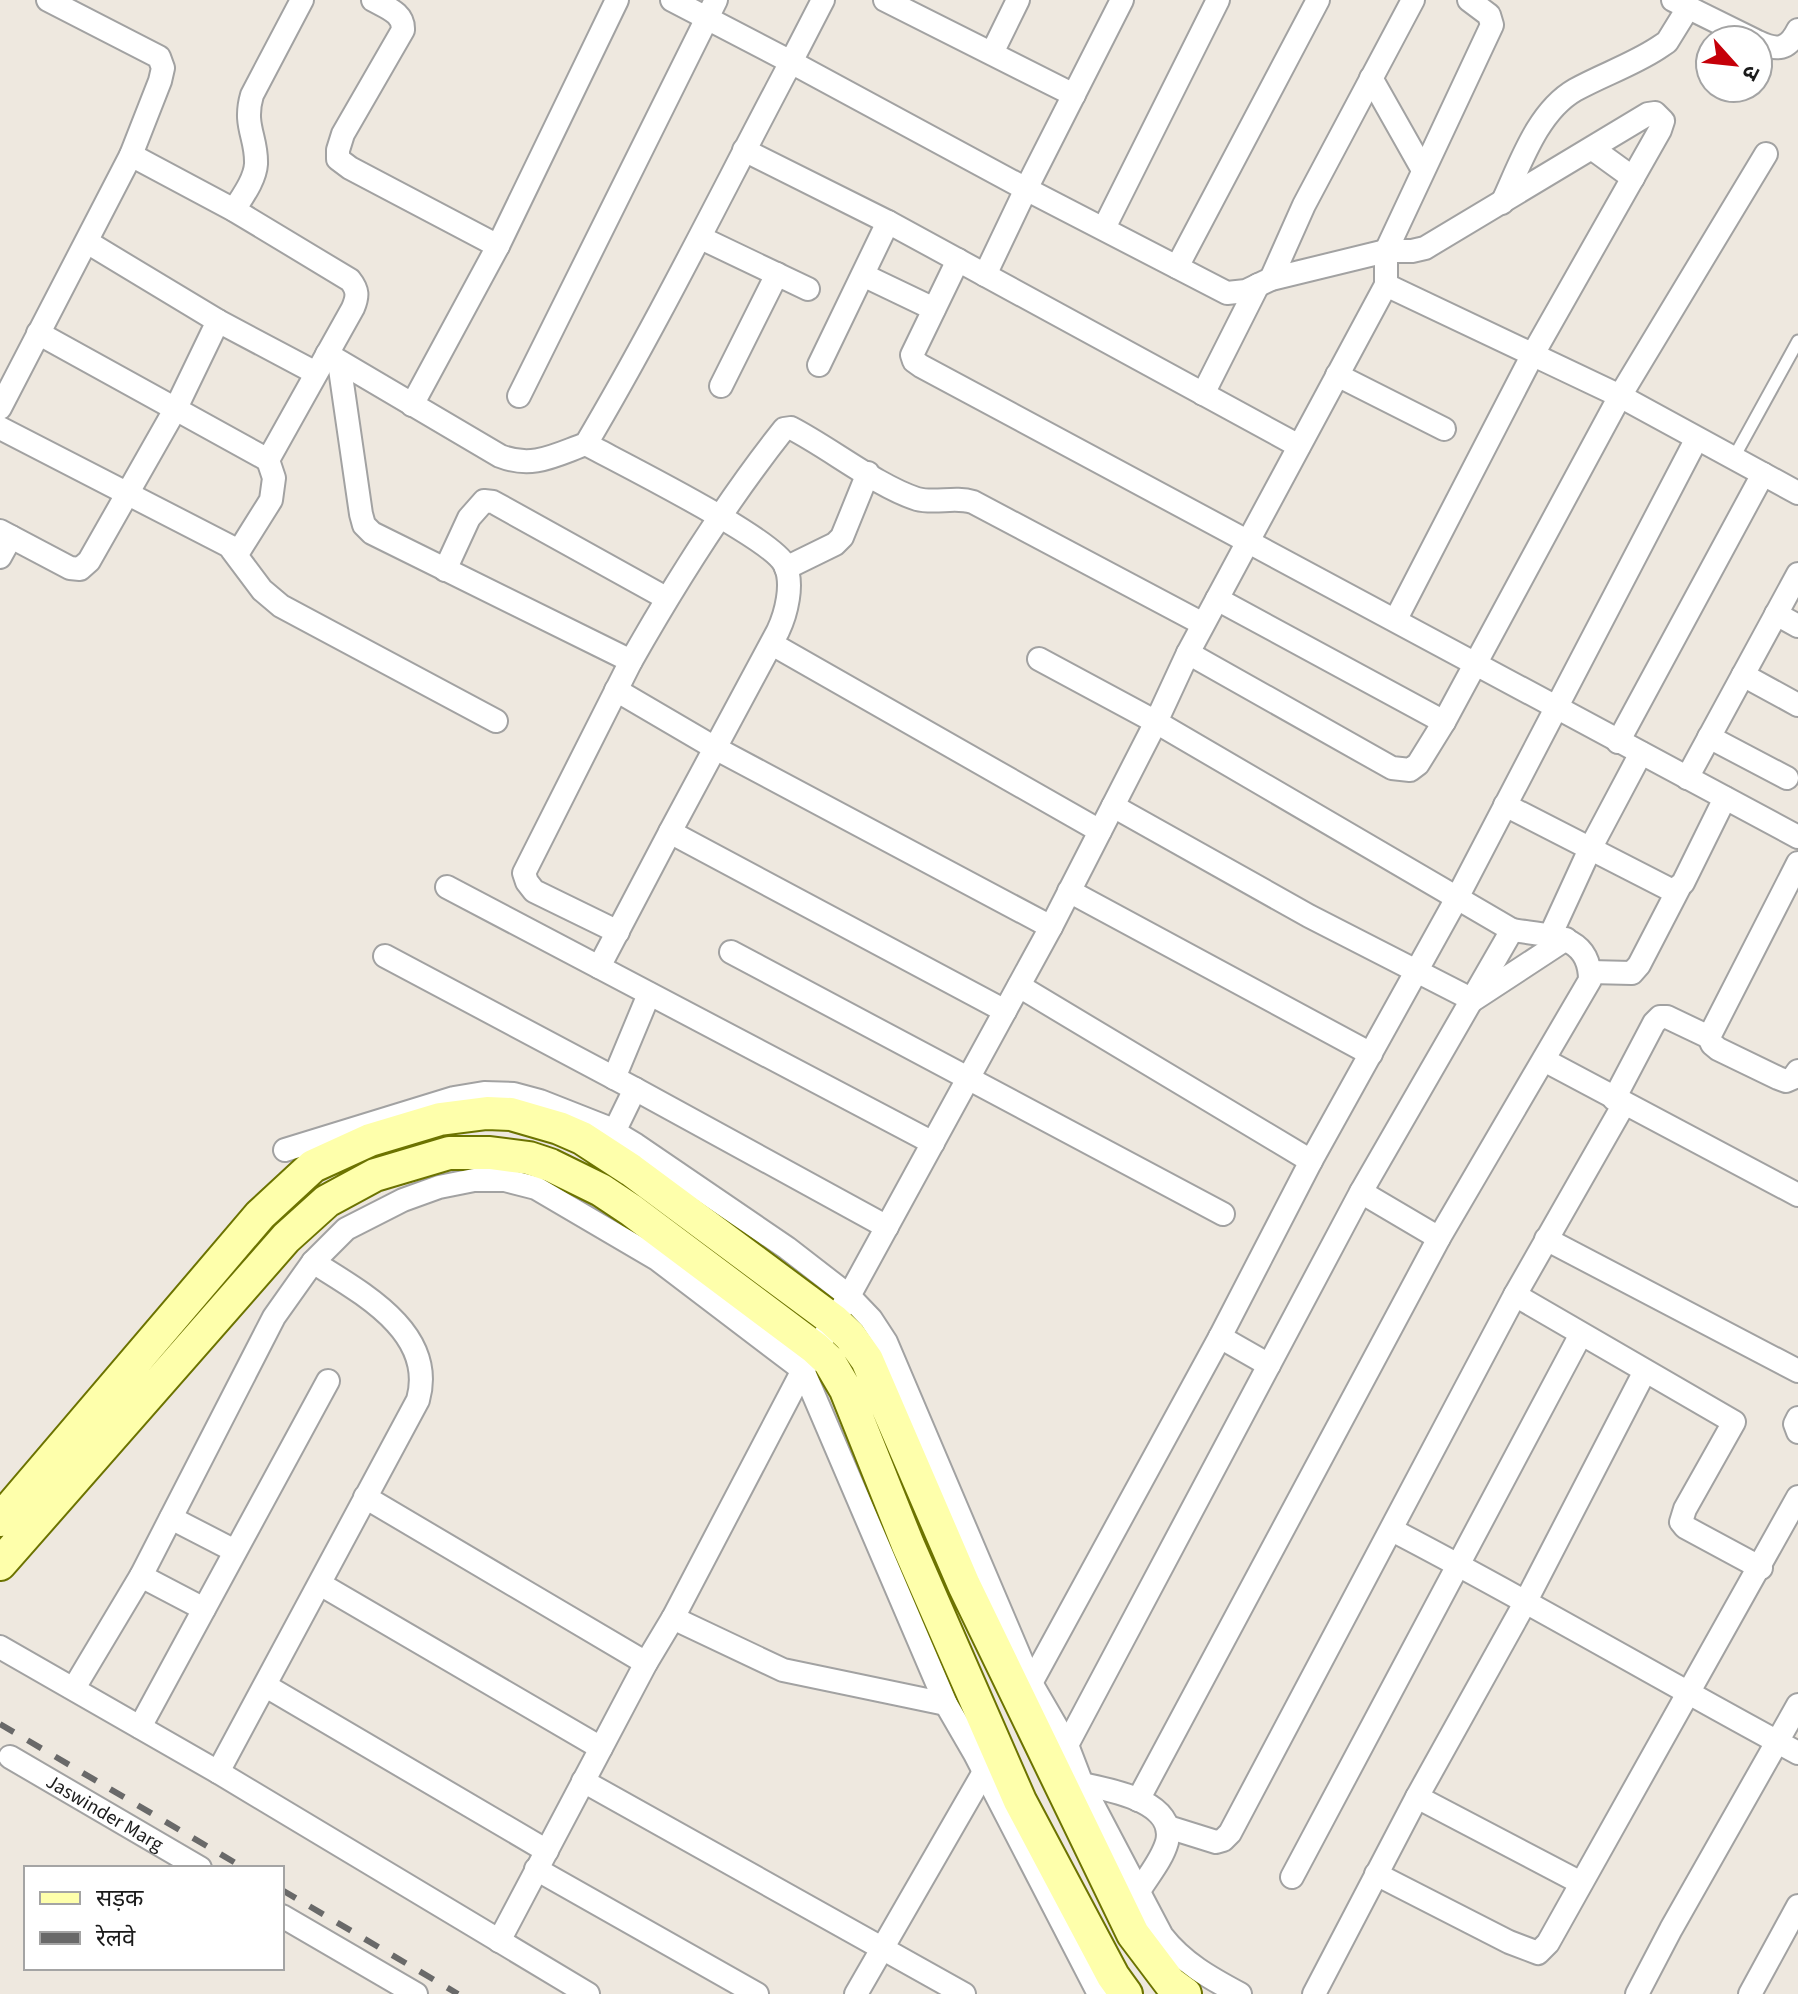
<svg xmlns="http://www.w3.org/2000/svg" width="1798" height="1994" font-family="'Source Sans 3','Noto Sans Devanagari',sans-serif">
<rect width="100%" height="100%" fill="#eee8df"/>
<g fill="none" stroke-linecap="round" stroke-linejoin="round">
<defs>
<path id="lane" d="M1733 459 1798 341"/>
<g id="street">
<path d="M48 0 159 57 163 68 160 81 131 155"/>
<path d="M373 0C387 8 404 13 403 30L343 134 338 150V159L350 168 498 246"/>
<path d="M672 0 791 62 823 0"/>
<path d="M885 0 1074 95"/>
<path d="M1673 0 1754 40"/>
<path d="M1758 42C1777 51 1788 50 1798 30"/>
<path d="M992 53 1018 0"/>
<path d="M1371 78 1423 170"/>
<path d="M1593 149 1633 178"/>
<path d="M744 150 888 222 1299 446"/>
<path d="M1502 203C1520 165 1537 112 1575 90 1602 75 1632 65 1658 48L1667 42 1688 8"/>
<path d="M234 210C242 197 255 180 256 164 257 137 243 126 252 95L302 0"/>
<path d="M1104 228 1218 0"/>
<path d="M701 238 808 289"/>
<path d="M958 260 912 355 914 361 921 366 1798 837"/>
<path d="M1177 267 1318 0"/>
<path d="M863 275 934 309"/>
<path d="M985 275 1026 189 1122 0"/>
<path d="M1271 279 1304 205 1413 0"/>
<path d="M1386 285 1620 396 1798 493"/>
<path d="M218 321 316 373"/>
<path d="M38 333 268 460"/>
<path d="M327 354 500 456C533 469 555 455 586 444 660 319 723 190 791 62L1026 189 1227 293 1246 291 1271 279 1386 251H1412L1425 248 1648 114 1655 113 1663 121 1660 130 1533 354 1396 619"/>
<path d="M339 362 361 514 364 525 372 533 631 661 524 873 527 882 534 891 618 932"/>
<path d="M819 365 888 222"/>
<path d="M1337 375 1444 429"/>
<path d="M721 386 777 274"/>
<path d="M1203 394 1258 285"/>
<path d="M519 396 716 0"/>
<path d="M412 405 498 246 617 0"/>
<path d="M0 408 131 155 234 210 350 280C358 290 358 296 353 308L268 460 274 478 271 500 239 551 0 428"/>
<path d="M586 444C621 463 772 538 785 565 794 584 786 614 778 631L670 832 1005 1011"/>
<path d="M0 531 70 568 80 569 89 561 176 408 218 321 87 242"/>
<path d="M232 550 262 590 281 606 496 721"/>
<path d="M0 557 11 537"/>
<path d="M786 568 835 544 842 537 868 473"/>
<path d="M445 570 469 518 484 501 493 502 666 598"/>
<path d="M1217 599 1444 722"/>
<path d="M1776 614 1798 626"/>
<path d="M772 644 1100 831"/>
<path d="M1188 653 1392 768 1410 770 1418 764 1444 722 1620 396 1766 154"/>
<path d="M1039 659 1156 722 1512 930 1361 1192 1067 1745"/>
<path d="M631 661C677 580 726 502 784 429L791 428C830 448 877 486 917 499 936 504 954 496 973 502L1203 624"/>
<path d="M1743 675 1798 705"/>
<path d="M616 690 715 748 1051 927"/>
<path d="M1709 737 1787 778"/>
<path d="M1618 742 1763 474"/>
<path d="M1687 778 1798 574"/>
<path d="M1505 805 1673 891 1683 883 1725 798"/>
<path d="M1113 806 1309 916 1473 1000 1566 939"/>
<path d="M1798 863 1709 1037 1712 1044 1718 1049 1778 1078 1786 1081 1793 1078 1798 1071"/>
<path d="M447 887 933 1143"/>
<path d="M1069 891 1371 1054"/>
<path d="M1550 936 1590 849 1641 753"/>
<path d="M731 952 1223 1214"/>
<path d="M385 956 635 1089 887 1227"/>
<path d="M599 967 670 832"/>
<path d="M1590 972 1632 973 1639 965 1679 888"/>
<path d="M1019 986 1311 1161"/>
<path d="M1544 1060 1798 1195"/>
<path d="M614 1078 649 994"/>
<path d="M1614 1099 1654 1023 1660 1017H1667L1709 1037"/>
<path d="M614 1132 635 1089"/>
<path d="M285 1150 454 1098 484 1093 514 1094 540 1101 606 1127 636 1145 787 1248 849 1296 871 1319 886 1342 1031 1683 1067 1745 1082 1784 1162 1936C1183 1963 1210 1978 1240 1994"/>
<path d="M1361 1192 1439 1238"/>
<path d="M1546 1239 1798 1371"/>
<path d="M1515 1295 1734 1422 1685 1509 1681 1522 1685 1527 1761 1568"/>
<path d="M1220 1337 1269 1365"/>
<path d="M1798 1418 1795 1424 1798 1432"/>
<path d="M365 1497 646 1663"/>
<path d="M171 1518 235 1551"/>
<path d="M1392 1530C1529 1601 1662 1680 1798 1753"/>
<path d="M141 1576 204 1609"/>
<path d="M320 1584 601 1748"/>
<path d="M673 1618 783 1670 946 1704"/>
<path d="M0 1647 218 1772 588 1994"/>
<path d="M1031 1683 1220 1337 1311 1161 1457 898 1696 440"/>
<path d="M266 1686 547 1851"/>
<path d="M74 1688 141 1576 274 1317 313 1262 346 1229 403 1200 439 1187 474 1180H505L536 1188 657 1259 803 1370 946 1704 975 1754 1099 1994"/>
<path d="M140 1727 328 1381"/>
<path id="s1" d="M10 1757 200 1868"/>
<path d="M218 1772 418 1400C437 1332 360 1292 313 1262"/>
<path d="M583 1781 964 1994"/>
<path d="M1082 1784C1110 1790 1177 1801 1167 1842 1162 1860 1148 1876 1139 1891"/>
<path d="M1417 1797 1581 1883"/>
<path d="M1138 1800 1439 1238 1590 980C1590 933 1548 936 1512 930"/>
<path d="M1168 1827 1216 1842 1223 1840 1230 1833 1515 1295 1624 1104"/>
<path d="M536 1869 757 1994"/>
<path d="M1376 1874 1509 1942 1538 1953 1548 1943 1798 1497"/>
<path d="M1292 1877 1580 1336"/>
<path d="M282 1916 416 1994"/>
<path d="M499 1941 646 1663 673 1618 803 1370 849 1296 1051 927 1156 722 1188 653 1386 285V251L1492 25 1489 15 1469 0"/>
<path d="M856 1994 984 1772"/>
<path d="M1314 1994 1417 1797 1526 1601 1645 1371"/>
<path d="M1637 1994 1671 1929 1798 1705"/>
<path d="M1750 1994 1798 1906"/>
</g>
<path id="secondary" d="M0 1520 260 1215 313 1166 370 1140 440 1119 487 1113 511 1114 559 1128 582 1138 631 1170 833 1320 850 1336 867 1360 964 1585 1133 1934 1170 1983 1185 1994
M0 1564 286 1238 327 1201 375 1175 449 1153H490L529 1158 550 1165 601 1190 631 1210 815 1348 829 1361 846 1390 908 1545 1020 1801 1113 1976 1126 1994"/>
</defs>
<use href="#lane" stroke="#a2a2a2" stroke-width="15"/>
<use href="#street" stroke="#a2a2a2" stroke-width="26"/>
<use href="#secondary" stroke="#6c7300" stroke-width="36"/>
<use href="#lane" stroke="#fff" stroke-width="11"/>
<use href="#street" stroke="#fff" stroke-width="22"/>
<use href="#secondary" stroke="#feffab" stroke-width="32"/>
<path stroke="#696969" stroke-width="6" stroke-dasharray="16 16" stroke-linecap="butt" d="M0 1724 244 1868
M282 1890 458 1994"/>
</g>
<g text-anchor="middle" stroke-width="6" stroke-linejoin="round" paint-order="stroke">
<g font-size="20" fill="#1b1b1b" stroke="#fff">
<text dy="7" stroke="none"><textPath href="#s1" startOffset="110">Jaswinder Marg</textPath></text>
</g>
</g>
<rect x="24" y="1866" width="260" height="104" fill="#ffffff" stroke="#a4a4a4" stroke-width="2"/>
<rect x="40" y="1892" width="40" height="12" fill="#feffab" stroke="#a4a4a4" stroke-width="2"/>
<text x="96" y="1906" font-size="24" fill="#1b1b1b">सड़क</text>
<rect x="40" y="1932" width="40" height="12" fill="#696969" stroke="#a4a4a4" stroke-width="2"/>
<text x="96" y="1946" font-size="24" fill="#1b1b1b">रेलवे</text>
<g transform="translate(1734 64) rotate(117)"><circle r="38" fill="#ffffff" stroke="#a4a4a4" stroke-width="2"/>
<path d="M0-6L14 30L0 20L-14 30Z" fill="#c50009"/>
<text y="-12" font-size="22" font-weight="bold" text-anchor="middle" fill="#1b1b1b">उ</text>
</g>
</svg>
